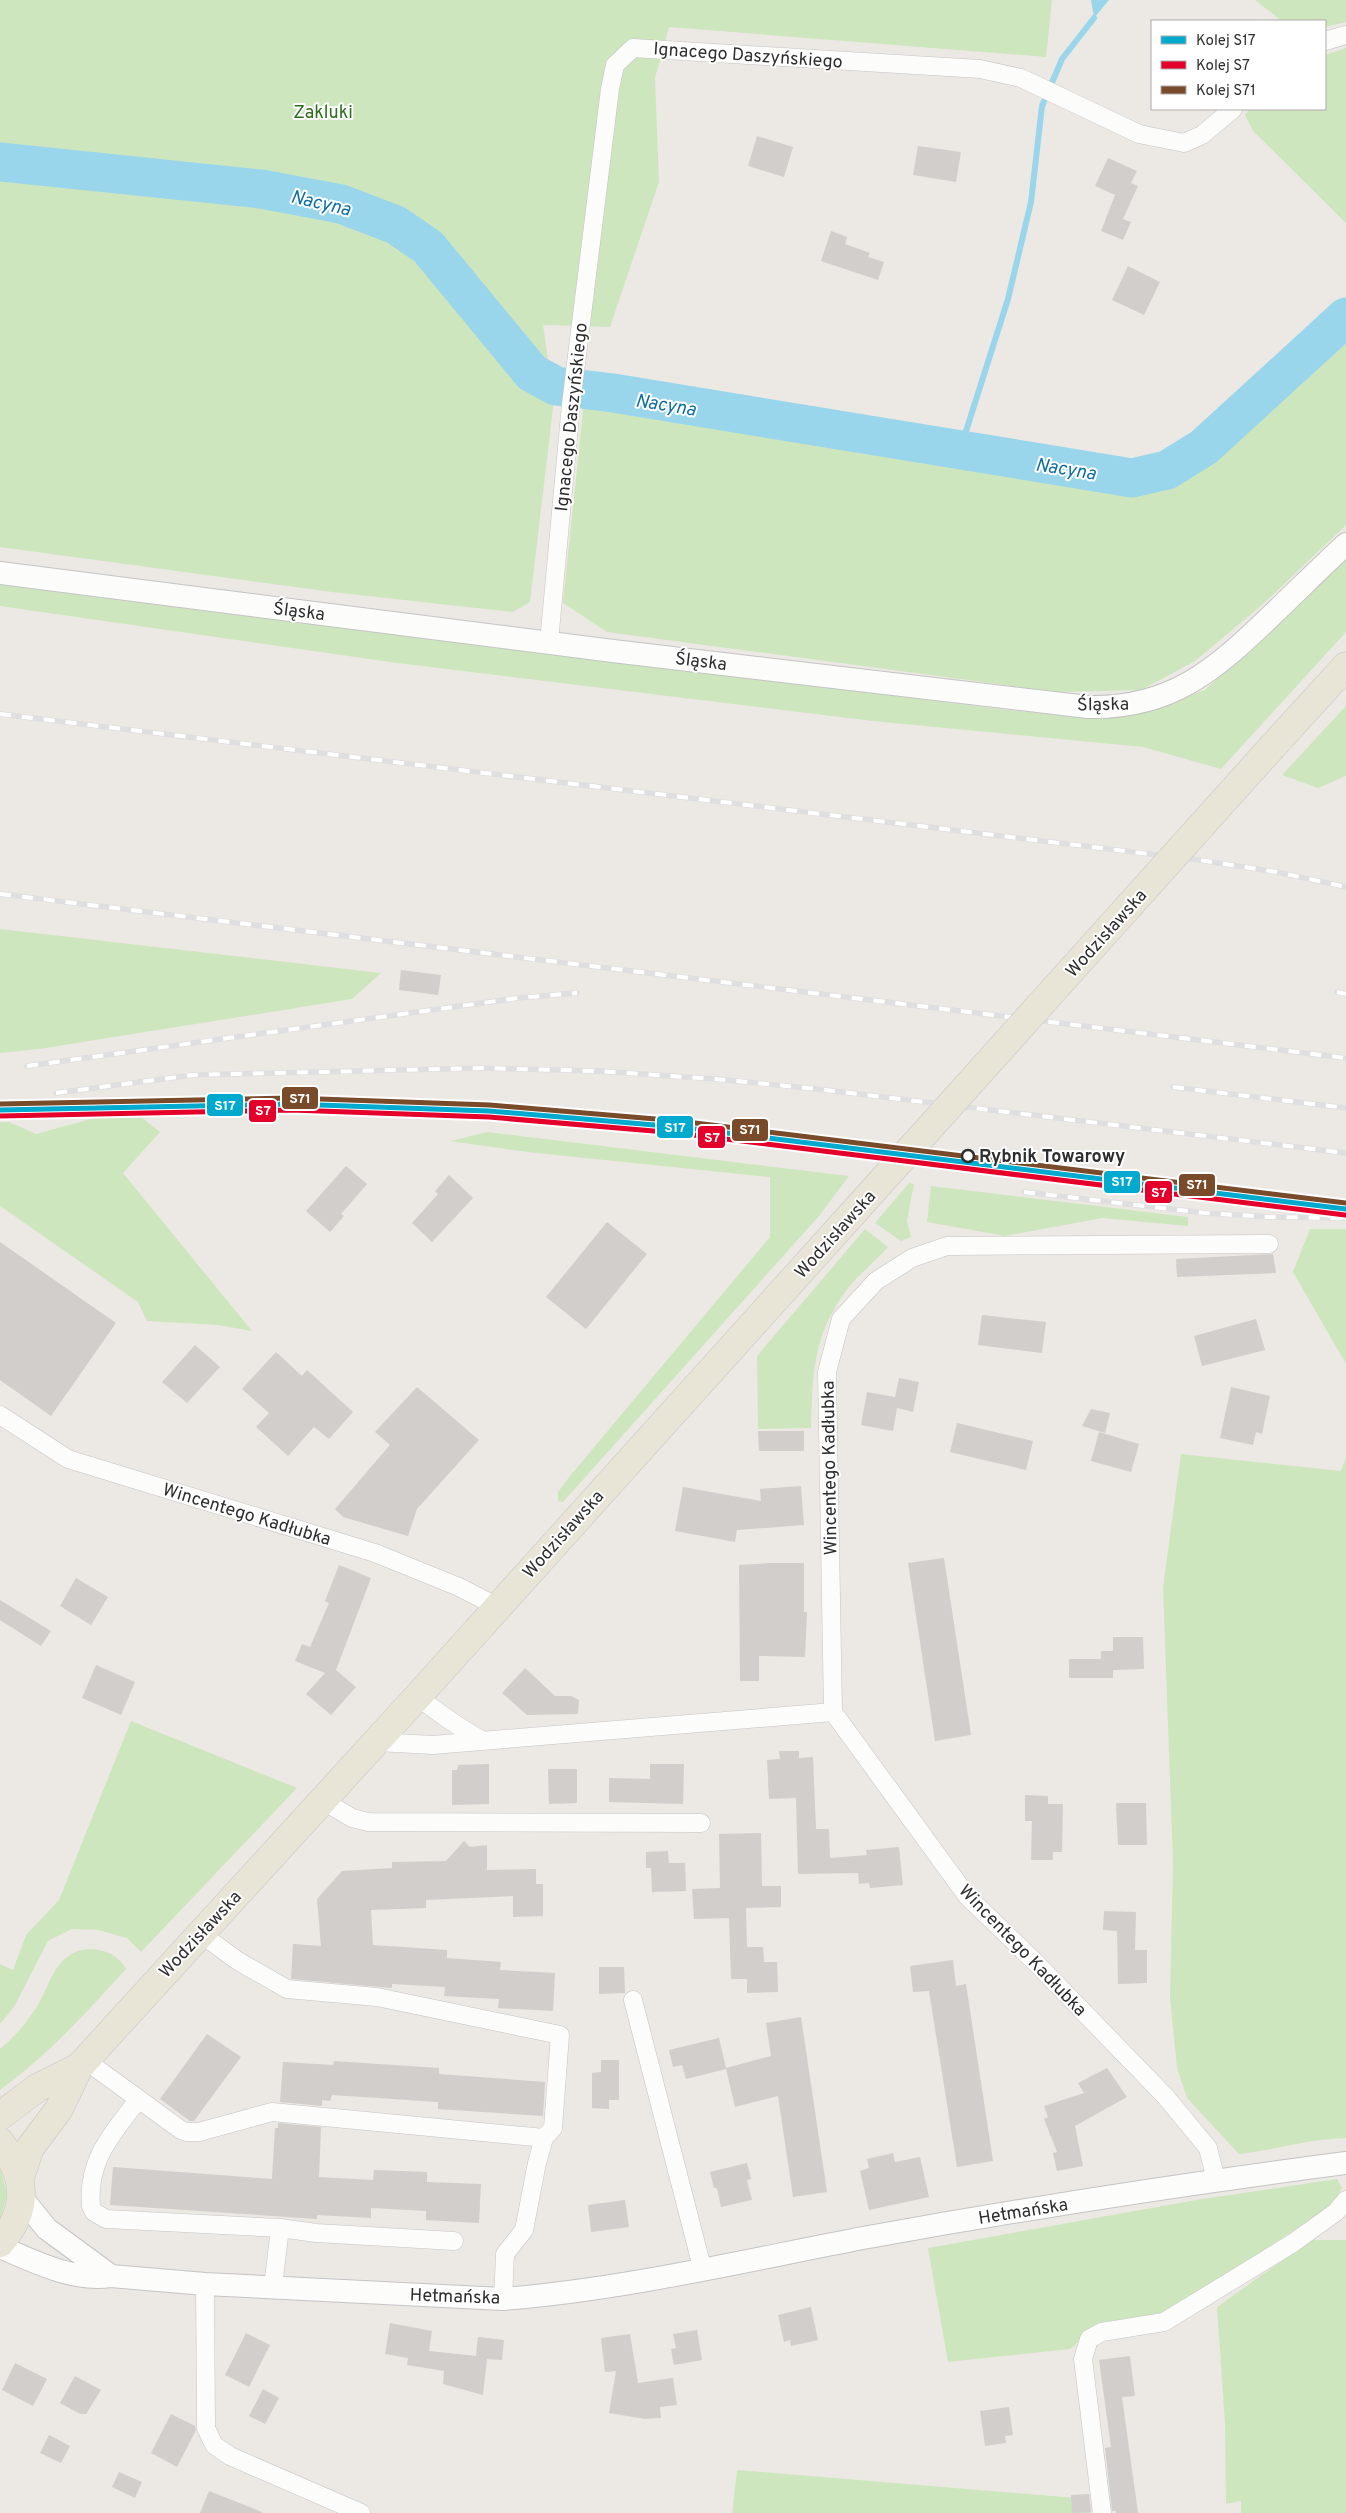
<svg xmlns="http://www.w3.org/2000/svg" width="1346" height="2513" font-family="Overpass,sans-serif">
<rect width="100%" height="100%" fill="#ece8e4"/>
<path fill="#cee6be" d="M0 0H1052L1046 57 669 27 655 78 659 182 610 327 543 325 554 400 530 602 513 612 332 592 0 547Z
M1255 0H1346V22L1325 27V21H1282Z
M1346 48V223L1253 131 1245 115 1250 109H1325V55Z
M1346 307V525L1262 605 1195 661 1141 690 1058 692 607 632 563 603 584 401 714 418 710 403 1138 473 1175 457 1251 393Z
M1346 557V632L1221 769 1143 747 873 721 390 662 0 606V584L1007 710 1094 717 1159 707 1205 690Z
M1346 706V776L1318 788 1282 775Z
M0 929 381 973 352 999 39 1049 0 1053Z
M141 1117 160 1132 123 1173 252 1331 218 1325 147 1321 138 1302 0 1206V1122H9L36 1134 94 1118Z
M488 1132 849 1176 819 1216 563 1502 558 1501V1492L570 1476 770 1237V1177L527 1152 450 1141Z
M909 1183 914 1184 907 1221 911 1237 901 1241 875 1223Z
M931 1186 1188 1217V1226L1102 1218 1005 1236 927 1222Z
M865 1229 888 1247C874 1263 854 1278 843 1295 812 1340 813 1376 811 1428L758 1429 757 1356Z
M1310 1229H1346V1364L1293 1272Z
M1181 1454 1341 1471 1346 1457V2138C1309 2139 1275 2150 1239 2154L1187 2098 1177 2068 1170 1997 1173 1862 1163 1587Z
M131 1721 297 1788 141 1952 127 1938 98 1930 72 1929 48 1941 14 2007 0 2024V1964L13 1970 26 1935 59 1900Z
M82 1950C99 1947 118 1953 126 1969 84 2015 50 2053 0 2090V2049C14 2038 26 2023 36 2008 50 1987 53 1957 82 1950Z
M0 2165 7 2195 0 2223Z
M1337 2179 1342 2188 1333 2203 1325 2210 1177 2307 1160 2315 1091 2331 1070 2349 948 2362 928 2248 1202 2199Z
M1311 2240H1346V2513H1241V2501L1226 2504 1225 2423 1217 2307Z
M737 2470 1088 2499 1090 2513H732Z"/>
<path fill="#99d6ec" d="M1091 0H1109L1094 18Z"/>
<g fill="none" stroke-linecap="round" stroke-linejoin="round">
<path stroke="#99d6ec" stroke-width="6" d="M960 450 1008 299 1031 202 1042 106 1062 59 1094 18"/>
<path stroke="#99d6ec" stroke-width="39" d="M0 162 261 189 341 204 396 225 428 247 532 373 556 386 613 393 1132 478 1167 470 1204 447 1346 317"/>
</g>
<path fill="#d1cecb" d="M757 136 793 147 784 177 748 166Z
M918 146 961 152 956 182 913 175Z
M1108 158 1137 171 1131 183 1138 186 1123 219 1131 222 1123 240 1101 231 1115 195 1095 186Z
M831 231 847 237 845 244 870 253 868 257 884 262 878 280 821 261Z
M1128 266 1160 282 1144 315 1112 300Z
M401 970 441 975 438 995 399 990Z
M346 1166 367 1184 341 1214 344 1216 330 1232 306 1211Z
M449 1175 473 1198 432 1242 412 1223 438 1194 435 1191Z
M607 1222 647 1254 586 1329 546 1297Z
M0 1242 116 1323 51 1416 0 1380Z
M1273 1254 1276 1273 1177 1277 1176 1259Z
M982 1315 1046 1322 1042 1353 978 1345Z
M1256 1319 1265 1350 1202 1366 1194 1336Z
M195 1345 220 1367 187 1403 162 1382Z
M276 1352 302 1376 307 1370 353 1412 329 1439 314 1427 288 1456 256 1427 269 1413 242 1389Z
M899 1378 919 1382 913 1412 897 1408 893 1431 861 1425 867 1392 895 1397Z
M417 1387 479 1440 417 1509 408 1536 343 1517 335 1509 390 1445 375 1432Z
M1231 1387 1270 1396 1262 1434 1256 1432 1253 1445 1220 1438Z
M1091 1409 1110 1413 1105 1433 1082 1426Z
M957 1423 1033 1441 1026 1470 950 1452Z
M758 1431H804V1451H759Z
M1099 1432 1139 1444 1131 1472 1091 1461Z
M801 1486 804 1525 737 1530 735 1542 675 1531 683 1487 761 1501 760 1489Z
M944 1558 971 1735 935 1741 908 1563Z
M771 1563H804V1612H807L805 1657 759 1656V1681H740L739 1565Z
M339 1565 371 1578 336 1670 356 1687 331 1715 306 1694 325 1673 295 1661 302 1644 310 1647 329 1603 325 1601Z
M76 1578 108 1597 91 1625 60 1606Z
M0 1600 51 1631 41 1646 0 1620Z
M1113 1637H1143L1144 1669 1113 1670V1678H1069V1659H1101V1651H1113Z
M96 1665 135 1682 121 1715 82 1698Z
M525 1668 555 1696H571L579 1700 578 1714 527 1715 502 1693Z
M779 1751H799V1758L813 1757 816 1829H829L830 1858 867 1855 866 1850 899 1847 903 1885 870 1888 869 1883 859 1884 858 1873 798 1874 796 1798 769 1799 767 1760 780 1759Z
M489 1764V1804L452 1805V1770H457L458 1765Z
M650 1764H684L683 1804 609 1802V1778L650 1779Z
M548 1769H577V1803L549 1804Z
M1025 1795 1048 1796V1804H1063L1062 1852H1053V1860H1031L1032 1821H1025Z
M1116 1803H1146L1147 1845H1118Z
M761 1833 762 1886H781V1907L746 1908 747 1947H763L764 1962H777L778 1992 747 1993V1979H731L729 1918 694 1919 692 1889 720 1888 719 1834Z
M464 1841 470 1847 487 1845V1870L536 1869V1884H543V1916L513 1917V1896L426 1900V1908L371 1910 373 1945 447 1950V1958L501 1962 500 1970 555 1973 553 2011 498 2008 499 1999 444 1996 445 1987 392 1984V1988L291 1979 293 1944 321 1946 317 1899 342 1871 392 1868V1862L446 1861Z
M668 1851 669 1863H685L686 1891 652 1892 651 1868H646V1852Z
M1104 1911 1136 1912 1135 1950H1147V1983L1118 1984 1117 1931 1103 1930Z
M953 1960 956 1986 966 1984 993 2161 957 2167 929 1991 913 1992 910 1966Z
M599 1967H624L625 1993 599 1994Z
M801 2017 827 2192 793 2197 778 2096 735 2107 726 2069 686 2079 682 2065 673 2067 669 2050 719 2038 726 2068 771 2056 766 2023Z
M207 2034 241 2057 194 2121H190L160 2099Z
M601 2060H619V2100H609V2109L592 2108V2073L601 2072Z
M334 2061 439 2068V2074L545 2082 543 2116 438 2109V2102L332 2095 330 2101 322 2100V2106L280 2102 283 2062 333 2065Z
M1107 2068 1127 2097 1075 2126 1083 2166 1057 2171 1053 2153 1057 2152 1044 2119 1048 2117 1044 2106 1084 2093 1078 2083Z
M278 2123 321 2127 319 2177 373 2180 374 2170 427 2172V2182L481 2184 479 2223 426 2220V2211L371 2208V2218L317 2215V2219L110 2205 113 2167 272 2179 275 2128H278Z
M893 2153 895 2162 920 2157 929 2197 869 2210 860 2171 869 2168 867 2159Z
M747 2163 751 2179 747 2180 752 2200 721 2207 717 2188H714L710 2172Z
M625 2200 629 2227 591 2232 588 2205Z
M811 2307 818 2340 791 2346 790 2340 784 2342 778 2315Z
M390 2323 432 2331 429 2351 476 2356 478 2337 504 2340 502 2360 487 2359 483 2395 443 2384 444 2371 407 2365 408 2358 385 2354Z
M697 2330 702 2360 674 2365 671 2349 676 2348 673 2334Z
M246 2333 270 2345 249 2387 225 2375Z
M630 2334 638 2383 673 2378 677 2405 660 2407 661 2418 645 2419 609 2413 616 2371 605 2372 601 2338Z
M1130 2356 1135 2396 1122 2397 1138 2513H1116V2511H1112L1105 2448 1111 2447 1099 2360Z
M15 2363 47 2379 33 2406 2 2390Z
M75 2376 101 2390 86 2414H80L60 2403Z
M263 2389 279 2398 265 2424 249 2416Z
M1009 2407 1013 2435 1005 2436 1006 2443 985 2446 980 2411Z
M171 2414 195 2426 196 2430 177 2467 151 2453Z
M49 2435 70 2446 61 2463 40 2453Z
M119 2472 142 2482 135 2498 112 2487Z
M209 2491 262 2512V2513H200Z
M1089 2494 1091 2512 1072 2513 1071 2495Z"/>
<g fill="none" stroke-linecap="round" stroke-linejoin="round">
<defs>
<path id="minor" d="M1325 41 1346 35
M549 642 571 404 610 89 615 65 633 48 980 69 1021 78 1139 134 1184 143 1202 135 1233 109
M0 1415 68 1459 375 1553 459 1587 498 1607
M417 1697C439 1712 458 1728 482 1740
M833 1712 827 1372 841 1319 876 1281 912 1258 947 1246 1269 1244
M376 1742 433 1745 833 1712 967 1896 1037 1964 1165 2096 1208 2148 1216 2180
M322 1800 352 1818 368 1822 701 1823
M201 1934 238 1961 287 1989 377 1997 560 2035 553 2128 544 2138 537 2163 524 2230 505 2254 503 2299
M633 2000 703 2271
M85 2060 181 2130 186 2132H199L272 2112 544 2138
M138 2100C112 2134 87 2160 91 2206L94 2212 106 2219 280 2228 316 2233 454 2241
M205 2284 206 2428 214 2445 230 2456 361 2513
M273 2287 280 2228
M1102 2513 1083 2359 1089 2339 1102 2332 1164 2322 1293 2243 1336 2212 1346 2200"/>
<path id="tertiary" d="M0 573 613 651 1088 707C1172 709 1216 669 1272 615 1297 591 1321 567 1346 544
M21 2197 47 2229 111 2276
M0 2247C33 2261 74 2282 111 2276L205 2284 503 2299C625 2289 743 2261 863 2238 1023 2209 1184 2184 1346 2163"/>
<path id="primary" d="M1273 746 1346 666
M0 2116 37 2088 79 2067
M0 2142C27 2176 29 2210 0 2243
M20 2178 30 2148 59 2109 79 2067 417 1697 844 1223"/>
</defs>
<use href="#minor" stroke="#c5c4c5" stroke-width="19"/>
<use href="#tertiary" stroke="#c5c4c5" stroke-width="24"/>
<use href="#primary" stroke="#c6c5c4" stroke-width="29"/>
<use href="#minor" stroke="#fcfcfb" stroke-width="18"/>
<use href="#tertiary" stroke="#fcfcfb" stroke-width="22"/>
<use href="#primary" stroke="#e8e4d6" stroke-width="28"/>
<defs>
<path id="rail" d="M0 714 1199 860 1277 872 1346 887
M0 894 1346 1058
M1337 992 1346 994
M27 1066 518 998 577 993
M1173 1087 1346 1108
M56 1093 193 1075 481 1068 597 1071 716 1079 817 1089 1346 1153
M1024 1192 1205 1213 1270 1217 1346 1218"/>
</defs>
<use href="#rail" stroke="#dfdfe1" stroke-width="5.5"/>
<use href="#rail" stroke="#fff" stroke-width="4" stroke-dasharray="11" stroke-linecap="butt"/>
<defs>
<path id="primary-bridge" d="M844 1223 1273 746"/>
</defs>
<use href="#primary-bridge" stroke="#c6c5c4" stroke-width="29" stroke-linecap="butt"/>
<use href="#primary-bridge" stroke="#e8e4d6" stroke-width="28"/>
<defs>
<path id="rail-1" d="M0 1110 291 1104 489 1111 678 1127 1346 1209"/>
<path id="rail-2" d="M0 1116 291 1110 489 1117 677 1133 1345 1215"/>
<path id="rail-3" d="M0 1104 291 1098 490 1105 679 1121 1346 1203"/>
</defs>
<use href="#rail-1" stroke="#fff" stroke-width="9"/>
<use href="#rail-2" stroke="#fff" stroke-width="9"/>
<use href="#rail-3" stroke="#fff" stroke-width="9"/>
<use href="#rail-1" stroke="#00a9ce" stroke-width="5"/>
<use href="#rail-2" stroke="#e4002b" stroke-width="5"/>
<use href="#rail-3" stroke="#7a4b2a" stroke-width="5"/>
</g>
<circle fill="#fff" stroke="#2e2e2e" stroke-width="2.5" cx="968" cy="1156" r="6"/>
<g text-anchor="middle" stroke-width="4" stroke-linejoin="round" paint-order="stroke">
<g font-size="18" fill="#2e2e2e" stroke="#fff">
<text transform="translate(748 55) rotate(4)" y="6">Ignacego Daszyńskiego</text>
<text transform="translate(571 417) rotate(-84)" y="6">Ignacego Daszyńskiego</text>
<text transform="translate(299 611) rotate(7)" y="6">Śląska</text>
<text transform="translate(701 661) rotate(7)" y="6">Śląska</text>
<text transform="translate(1103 704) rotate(-1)" y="6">Śląska</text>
<text transform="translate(1106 933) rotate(-48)" y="6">Wodzisławska</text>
<text transform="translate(835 1234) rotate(-48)" y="6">Wodzisławska</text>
<text transform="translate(829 1468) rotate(-91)" y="6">Wincentego Kadłubka</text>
<text transform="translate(247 1514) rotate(17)" y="6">Wincentego Kadłubka</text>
<text transform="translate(563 1534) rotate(-48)" y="6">Wodzisławska</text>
<text transform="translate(200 1934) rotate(-47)" y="6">Wodzisławska</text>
<text transform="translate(1023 1950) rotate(46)" y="6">Wincentego Kadłubka</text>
<text transform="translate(1023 2211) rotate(-9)" y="6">Hetmańska</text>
<text transform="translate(455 2296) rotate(2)" y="6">Hetmańska</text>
</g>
<g font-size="18" fill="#2c6e1b" stroke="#fff">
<text x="323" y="118">Zakluki</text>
</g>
<g font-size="18" font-weight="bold" fill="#2e2e2e" stroke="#fff" text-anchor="start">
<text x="979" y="1162">Rybnik Towarowy</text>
</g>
<g font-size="19" font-style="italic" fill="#0d6fa3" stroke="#fff">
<text transform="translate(321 202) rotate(13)" y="7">Nacyna</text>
<text transform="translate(666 404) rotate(9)" y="7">Nacyna</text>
<text transform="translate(1066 468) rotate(9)" y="7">Nacyna</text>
</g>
</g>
<g stroke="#fff" stroke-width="2">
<rect x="281" y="1086" width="38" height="24" rx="5" fill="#7a4b2a"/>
<rect x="206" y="1093" width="38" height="24" rx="5" fill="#00a9ce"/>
<rect x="248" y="1099" width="29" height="24" rx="5" fill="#e4002b"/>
<rect x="656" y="1115" width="38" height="24" rx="5" fill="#00a9ce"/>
<rect x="731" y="1118" width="38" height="24" rx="5" fill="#7a4b2a"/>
<rect x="697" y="1125" width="29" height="24" rx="5" fill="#e4002b"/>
<rect x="1103" y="1170" width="38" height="24" rx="5" fill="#00a9ce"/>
<rect x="1178" y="1173" width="38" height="24" rx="5" fill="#7a4b2a"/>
<rect x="1144" y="1180" width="29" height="24" rx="5" fill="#e4002b"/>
</g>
<g font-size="14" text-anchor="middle" font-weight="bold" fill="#fff">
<text x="300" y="1103">S71</text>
<text x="225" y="1110">S17</text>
<text x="263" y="1115">S7</text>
<text x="675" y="1132">S17</text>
<text x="750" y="1134">S71</text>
<text x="712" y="1142">S7</text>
<text x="1122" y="1186">S17</text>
<text x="1197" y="1189">S71</text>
<text x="1159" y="1197">S7</text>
</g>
<rect x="1151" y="20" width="175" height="90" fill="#ffffff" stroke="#ababab"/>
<rect x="1161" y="36" width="25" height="8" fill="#00a9ce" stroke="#ababab"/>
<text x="1196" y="45" font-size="15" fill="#2e2e2e">Kolej S17</text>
<rect x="1161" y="61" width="25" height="8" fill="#e4002b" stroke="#ababab"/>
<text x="1196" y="70" font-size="15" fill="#2e2e2e">Kolej S7</text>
<rect x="1161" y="86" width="25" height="8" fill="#7a4b2a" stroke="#ababab"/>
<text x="1196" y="95" font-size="15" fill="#2e2e2e">Kolej S71</text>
</svg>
